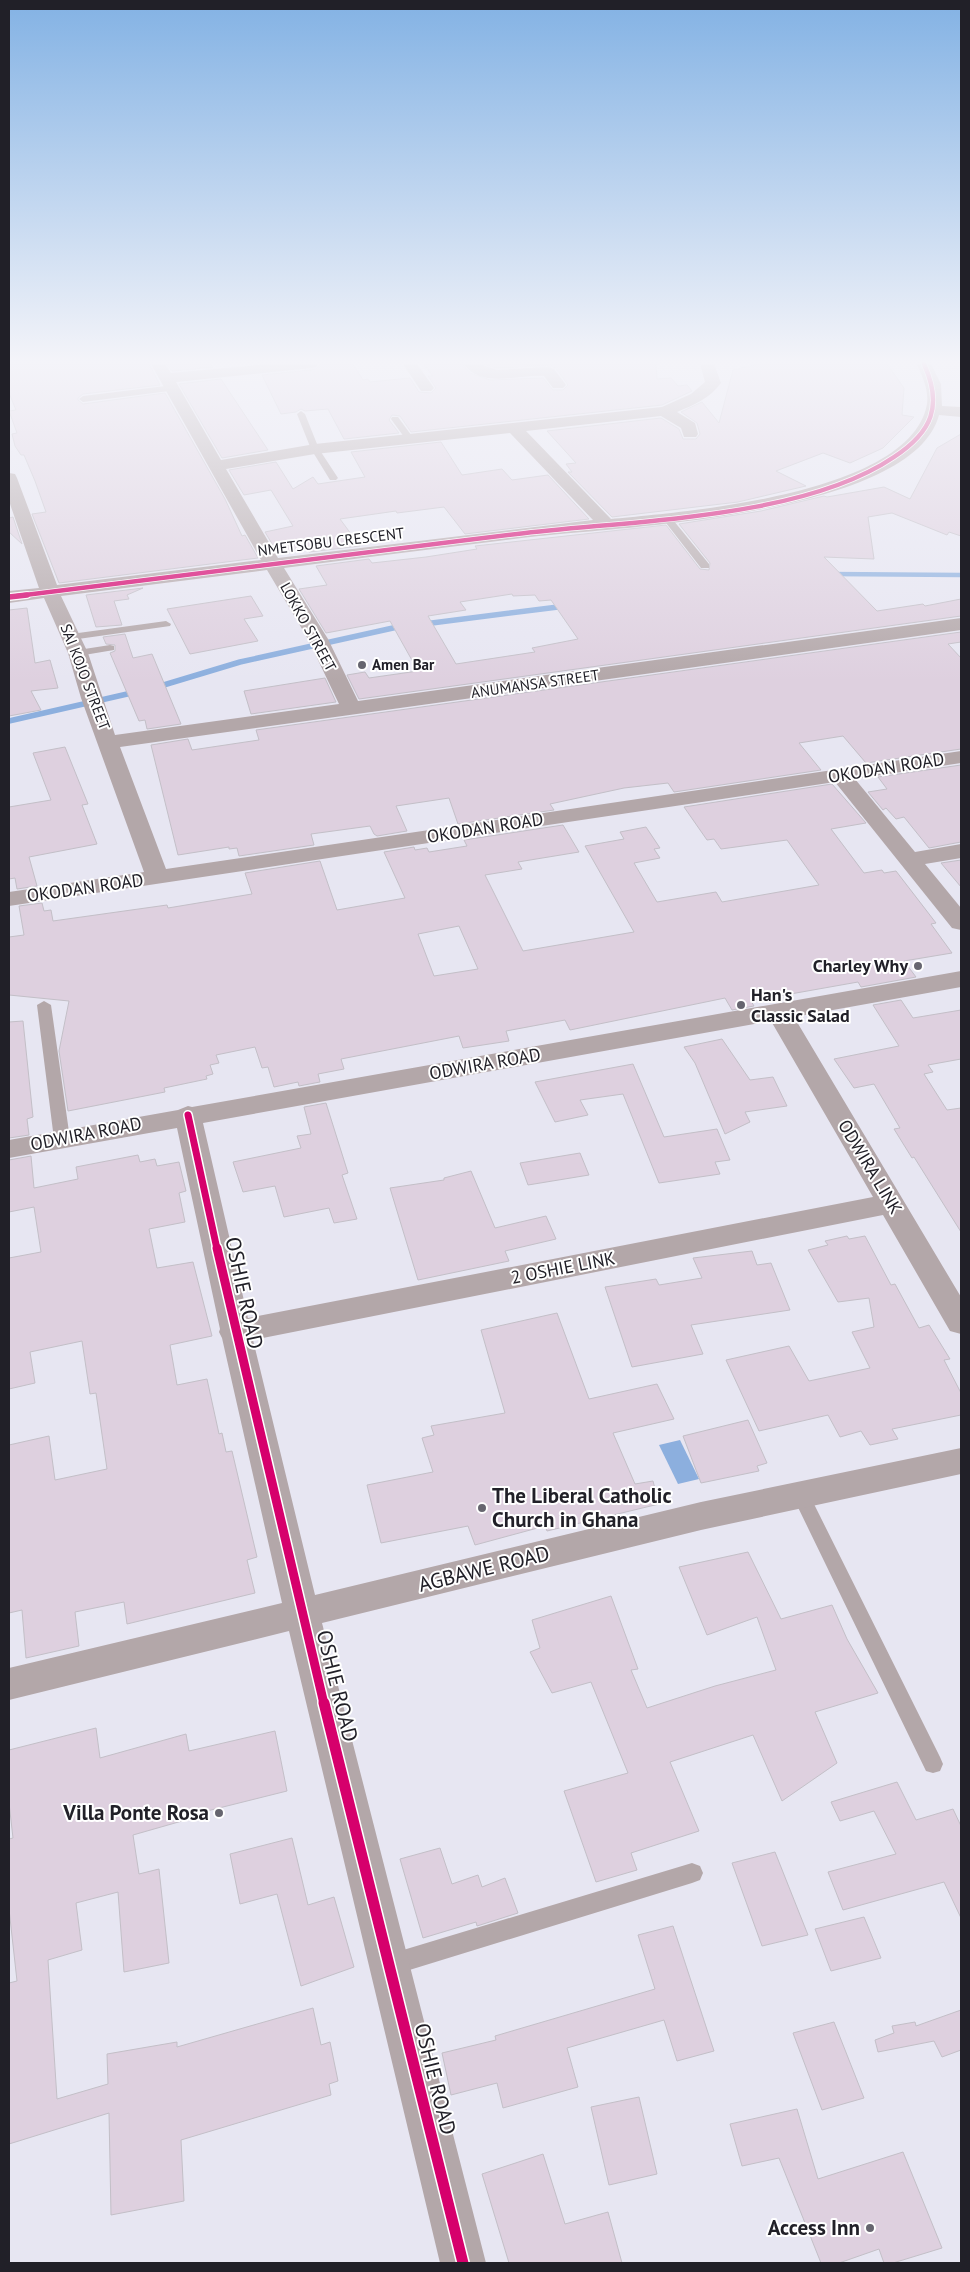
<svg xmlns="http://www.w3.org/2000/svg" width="970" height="2272" font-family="'PT Sans',sans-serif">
<rect width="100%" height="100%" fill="#e7e6f2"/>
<path fill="#8cafde" d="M680 1440 699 1479 678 1484 659 1445Z"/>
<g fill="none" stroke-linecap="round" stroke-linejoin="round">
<path stroke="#8cafde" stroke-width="4.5" d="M831 574 961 575"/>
<path stroke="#8cafde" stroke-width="5.5" d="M424 624 566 606
M157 687 240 662 402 626
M9 721 136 692"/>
</g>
<path fill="#ded0df" stroke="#c3bfc7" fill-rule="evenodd" d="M9 364H149L160 385 83 394 78 398V400L83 404 165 393 225 499 242 536 245 535 258 558 59 583 32 514 46 512 35 481 24 455H21L15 446 12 434 17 433 9 411 16 410 9 393Z
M167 364H210L213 367 172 371Z
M320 364H353L363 380 368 379 370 382 410 378 419 392 431 393 436 388 428 376H433L423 364H462L470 373 490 380 543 378 553 390H563L568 385 556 368 550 365 497 368 484 364H656L657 379 671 378 678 386 687 385 692 391 662 405 411 432 400 416 392 415 389 420 399 433 344 439 328 409 305 411 301 409 296 412 281 414 262 375 311 370 316 369Z
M758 364H887L904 388 902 415 914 417 883 448 850 463 823 453 776 471 806 486 738 502 612 517 568 472H572L566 464 576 463 547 431 661 418 679 429 683 439H696L700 434 697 423 681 412 702 402 719 423 733 370Z
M221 379 268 450 222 458 179 384Z
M961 434V536L949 532 947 535 892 513 868 517 874 559 824 557 877 611 923 604 925 606 961 599V616L359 699 347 675 365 672 369 678 418 671 390 621 326 633 299 589 327 585 316 566 369 559 372 563 426 557 477 549 475 546 666 525 700 569 709 570 710 563 679 524 761 511 824 496 827 497 884 487 910 499 937 448ZM512 594 513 596 535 595 539 601 551 600 578 639 532 648 535 652 456 664 428 616 466 610 460 602Z
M441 442 462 475 502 469 512 480 548 475 589 519 465 534 444 507 397 513 396 511 340 519 360 546 309 552 306 546 278 554 265 532 293 526 271 490 244 495 229 470 276 462 293 489 313 477 318 484 365 477 351 452Z
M13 517 22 544 9 532V518Z
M143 588 127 595 129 599 114 601 122 625 96 627 86 595Z
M251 596 263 616 244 619 258 641 190 654 167 609Z
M27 608 35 663 50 660 58 688 31 691 41 710 9 716V610Z
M961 632V642L948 644 961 658V749L866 763 843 736 799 743 821 770 674 792 668 783 624 788 550 804 554 810 458 824 449 798 396 806 407 831 377 836 374 834 370 826 311 834 314 845 239 856 237 848 229 849V847L178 855 151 745 188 739 192 750 259 740 256 730Z
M125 634 133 658 152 654 181 724 147 729 145 720 139 721 110 653 115 651V645L106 644 103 637Z
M325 678 336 702 251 714 244 691Z
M65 747 88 804 82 805 97 844 29 857 37 886 17 889 15 878 9 879V807L51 800 33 753Z
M961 765V842L929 848 904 817 896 819 886 808 883 810 868 792 887 789 878 777Z
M832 784 866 823 831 829 864 873 882 870 884 873 896 871 936 923 931 924 952 953 904 961 916 977 861 987 858 982 751 1001 754 1006 732 1010 725 998 570 1030 565 1020 506 1031 509 1041 463 1048 459 1036 341 1059 344 1069 318 1074 320 1082 299 1086 298 1082 274 1087 268 1067 262 1068 255 1047 216 1055 219 1063 210 1065 213 1074 206 1076 207 1079 164 1088 165 1092 68 1111 59 1051 69 1001 9 995V937L24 935 19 906 42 903 44 911 51 910 53 921 167 905 168 908 252 894 245 873 320 861 337 910 405 898 384 852 414 847 415 850 427 848 429 852 467 846 464 840 563 825 579 852 518 862 522 869 485 875 523 951 634 932 585 846 624 839 620 832 646 827 660 848 654 849 660 858 634 863 657 902 716 892 722 902 819 885 787 840 721 849 714 839 707 840 684 807ZM459 926 478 969 434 976 418 934Z
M961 860V887L941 863Z
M901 1000 913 1018 961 1010V1059L928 1065 933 1072 924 1074 947 1110 961 1108V1232L914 1157 912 1158 894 1129 900 1128 874 1084 854 1088 834 1059 899 1046 873 1005Z
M23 1021 33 1117 27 1119 29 1135 9 1138V1022Z
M722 1039 750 1080 773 1077 787 1106 745 1112 750 1122 725 1134 695 1063 684 1047Z
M633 1064 664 1137 717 1129 730 1160 715 1162 720 1174 659 1183 623 1094 580 1100 588 1115 555 1122 535 1082Z
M326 1103 348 1173 342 1175 357 1219 334 1223 329 1208 284 1217 275 1186 243 1192 233 1162 301 1148 297 1136 311 1134 304 1107Z
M580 1153 589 1175 528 1185 520 1163Z
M138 1155 140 1162 155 1159 157 1166 179 1162 186 1191 179 1193 185 1222 149 1229 157 1268 193 1262 212 1336 170 1345 177 1385 207 1379 219 1434 222 1433 226 1452 232 1451 257 1557 247 1560 255 1593 127 1624 124 1602 75 1612 79 1646 26 1658 22 1610 9 1613V1445L49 1436 55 1480 107 1469 96 1393 90 1394 82 1341 30 1352 35 1383 9 1389V1258L41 1252 34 1207 9 1212V1160L31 1156 34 1188 78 1179 76 1167Z
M471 1171 495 1228 546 1216 556 1239 505 1251 509 1261 418 1280 390 1188 444 1180V1178Z
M847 1236 849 1239 865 1236 891 1285 895 1284 919 1328 929 1325 950 1359 944 1360 961 1393V1415L892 1429 898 1439 870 1445 861 1431 840 1437 828 1415 759 1431 726 1360 789 1346 809 1381 870 1368 852 1332 874 1327 869 1298 838 1302 808 1250 828 1245 825 1241Z
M752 1251 757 1265 771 1263 790 1310 691 1325 703 1354 632 1367 605 1287 656 1279 659 1285 702 1278 693 1258Z
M557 1313 589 1399 657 1384 674 1419 613 1433 635 1484 653 1481 659 1504 547 1531 545 1526 475 1545 468 1526 381 1543 367 1485 433 1472 422 1438 434 1435 431 1426 505 1413 481 1330Z
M748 1420 767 1463 757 1466 759 1471 701 1483 683 1436Z
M748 1552 781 1619 832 1605 847 1639 878 1693 815 1712 837 1763 782 1801 753 1735 670 1762 699 1831 631 1853 637 1870 596 1882 564 1791 628 1773 591 1682 552 1693 530 1652 540 1648 532 1620 611 1596 638 1669 631 1670 647 1708 715 1686 776 1670 757 1617 707 1635 679 1567Z
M96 1728 100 1758 186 1734 189 1751 275 1731 287 1791 203 1812V1815L133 1835 139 1874 159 1869 169 1963 124 1972 118 1892 76 1903 82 1950 48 1960 57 2099 108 2084 107 2054 177 2042V2047L313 2008 321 2045 330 2042 338 2081 329 2084 331 2095 181 2140 184 2201 111 2215 109 2113 9 2144V1983L17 1981 9 1909V1839L13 1838 9 1803V1750Z
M897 1782 916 1820 953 1809 961 1826V1918L944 1882 843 1910 828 1872 896 1854 874 1811 840 1821 831 1802Z
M292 1838 308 1905 334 1897 354 1967 301 1986 277 1894 240 1904 230 1854Z
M440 1848 452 1884 478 1875 482 1887 505 1878 518 1913 477 1926 476 1922 423 1938 400 1859Z
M775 1852 808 1935 762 1946 732 1863Z
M864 1917 881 1958 831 1971 815 1929Z
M673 1926 714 2051 677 2061 664 2020 567 2048 578 2087 503 2108 497 2083 451 2095 442 2053 496 2040 495 2036 655 1989 638 1935Z
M961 2010V2050L942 2057 934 2041 878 2052 875 2040 894 2033 892 2026 915 2022 916 2026Z
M834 2022 864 2098 822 2110 793 2033Z
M639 2097 657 2174 609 2185 591 2107Z
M797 2109 818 2179 903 2152 942 2248 893 2263H884L879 2249 839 2263H821L779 2158 742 2166 730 2124Z
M543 2154 565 2224 608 2212 622 2263H509L482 2174Z"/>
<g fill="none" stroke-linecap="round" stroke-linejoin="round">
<path fill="#b3a7a9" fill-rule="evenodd" d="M174 385 178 388 177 390 83 402 79 399 83 396Z
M301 411 305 414 319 449 338 478 336 480H330L311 449 297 414Z
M392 417H398L414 439 413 441H407L391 419Z
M663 515H669L709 564V568H701L663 519Z
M166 621 171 624 170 626 71 640 66 637 71 634Z
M110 645 114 646V650L78 656 73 653 78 650Z
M44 1001 51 1005 70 1139 62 1144 54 1139 37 1005Z
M801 1488 807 1490 940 1757 943 1764 940 1771 933 1773 926 1771 792 1495 795 1490Z
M692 1863 700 1866 703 1873 700 1880 692 1883 390 1976 382 1973 379 1965 382 1957 390 1954Z"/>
<path fill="#b3a7a9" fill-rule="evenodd" d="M151 364H165L171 373 270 364H318L316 367 311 368 176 382 221 460 315 444 662 407 691 394 705 382 700 364H714L721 383C710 398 694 405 677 412L695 423 698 434 696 437H684L681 428 661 416 526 431 611 519C683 512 911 495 927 404 929 390 922 376 917 364H931L941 384 942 406 961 407V417L939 415C913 514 624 527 539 536 454 546 369 557 284 568L328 639 358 701 961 618V630L120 747 166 869 961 751V763L855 779 915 852 961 844V858L925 864 961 908V930L952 928 835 782 9 906V892L144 872 81 698 68 653 44 598 9 603V591L39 588 9 501V473L15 474 17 478 57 585 261 560ZM510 433 593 520 278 558 226 469 315 454ZM267 570 308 639 339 704 115 735 88 653 61 596Z
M403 364H417L434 388 431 391H421Z
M464 364H480L497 370 549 367 554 369 566 385 563 388H553L544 376C519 374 481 389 464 364Z
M961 971V987L794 1017 961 1297V1334L950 1331 883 1215 253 1340 315 1595 701 1502 961 1448V1474L701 1530 322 1623 486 2263H440L289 1631 9 1700V1668L282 1603 222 1338 219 1332 220 1329 177 1128 9 1158V1140L178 1110 188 1106 192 1107ZM771 1021 873 1197 248 1318 203 1123Z"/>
<defs>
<path id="cycleway-far4" d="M17 596C183 575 350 554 517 534 628 520 801 520 894 457 932 432 943 406 924 364"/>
<path id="cycleway-far3" d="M9 597 27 595"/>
<path id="cycleway-far2" d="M188 1115 217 1249"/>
<path id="cycleway-far1" d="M217 1248 324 1704"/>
<path id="cycleway" d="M324 1703 463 2263"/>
</defs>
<use href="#cycleway-far4" stroke="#fff" stroke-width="6"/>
<use href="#cycleway-far3" stroke="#fff" stroke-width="8"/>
<use href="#cycleway-far2" stroke="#fff" stroke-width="10"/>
<use href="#cycleway-far1" stroke="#fff" stroke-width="12"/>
<use href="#cycleway" stroke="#fff" stroke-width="14"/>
<use href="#cycleway-far4" stroke="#d6006c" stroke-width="4.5"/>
<use href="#cycleway-far3" stroke="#d6006c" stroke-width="5.5"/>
<use href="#cycleway-far2" stroke="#d6006c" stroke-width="7"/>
<use href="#cycleway-far1" stroke="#d6006c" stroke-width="9"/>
<use href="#cycleway" stroke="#d6006c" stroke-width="11"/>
</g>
<linearGradient id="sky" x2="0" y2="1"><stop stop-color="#83b2e4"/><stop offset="0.53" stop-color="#f4f4f9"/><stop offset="1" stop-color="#f4f4f9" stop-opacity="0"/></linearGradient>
<rect width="970" height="682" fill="url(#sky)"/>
<g fill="#66656f" stroke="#fff" stroke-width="2">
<circle cx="362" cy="665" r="5"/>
<circle cx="918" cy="966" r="5"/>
<circle cx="741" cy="1005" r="5"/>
<circle cx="482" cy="1508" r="5"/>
<circle cx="219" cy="1813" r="5"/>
<circle cx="870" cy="2228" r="5"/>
</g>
<g text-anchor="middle" stroke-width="4" stroke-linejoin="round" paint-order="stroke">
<g font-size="15" fill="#212028" stroke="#fff">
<text transform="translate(331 542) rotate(-7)" y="5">NMETSOBU CRESCENT</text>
<text transform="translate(308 627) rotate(61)" y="5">LOKKO STREET</text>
<text transform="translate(85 677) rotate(69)" y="5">SAI KOJO STREET</text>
<text transform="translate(535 684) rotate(-8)" y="5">ANUMANSA STREET</text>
</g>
<g font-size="15" font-weight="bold" fill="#212028" stroke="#fff" text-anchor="start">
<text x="372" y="670">Amen Bar</text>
</g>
<g font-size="18" fill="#212028" stroke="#fff">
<text transform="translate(886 768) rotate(-9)" y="6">OKODAN ROAD</text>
<text transform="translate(485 828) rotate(-9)" y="6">OKODAN ROAD</text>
<text transform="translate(85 888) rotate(-8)" y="6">OKODAN ROAD</text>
<text transform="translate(485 1064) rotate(-10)" y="6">ODWIRA ROAD</text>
<text transform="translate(86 1134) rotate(-11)" y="6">ODWIRA ROAD</text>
<text transform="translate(870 1167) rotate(59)" y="6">ODWIRA LINK</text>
<text transform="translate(563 1268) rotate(-11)" y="6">2 OSHIE LINK</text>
</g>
<g font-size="18" font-weight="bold" fill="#212028" stroke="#fff" text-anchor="end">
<text x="908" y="972">Charley Why</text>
<text x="751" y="1001" text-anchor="start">Han's<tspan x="751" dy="21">Classic Salad</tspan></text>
</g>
<g font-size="21" fill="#212028" stroke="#fff">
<text transform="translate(244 1293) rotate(78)" y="7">OSHIE ROAD</text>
<text transform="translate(484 1569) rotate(-14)" y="7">AGBAWE ROAD</text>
<text transform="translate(337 1686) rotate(76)" y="7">OSHIE ROAD</text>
<text transform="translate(435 2079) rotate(76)" y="7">OSHIE ROAD</text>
</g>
<g font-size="21" font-weight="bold" fill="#212028" stroke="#fff" text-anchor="end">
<text x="492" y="1503" text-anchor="start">The Liberal Catholic<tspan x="492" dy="24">Church in Ghana</tspan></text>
<text x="209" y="1820">Villa Ponte Rosa</text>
<text x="860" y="2235">Access Inn</text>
</g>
</g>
<rect width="970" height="2272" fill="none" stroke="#212028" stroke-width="20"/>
</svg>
